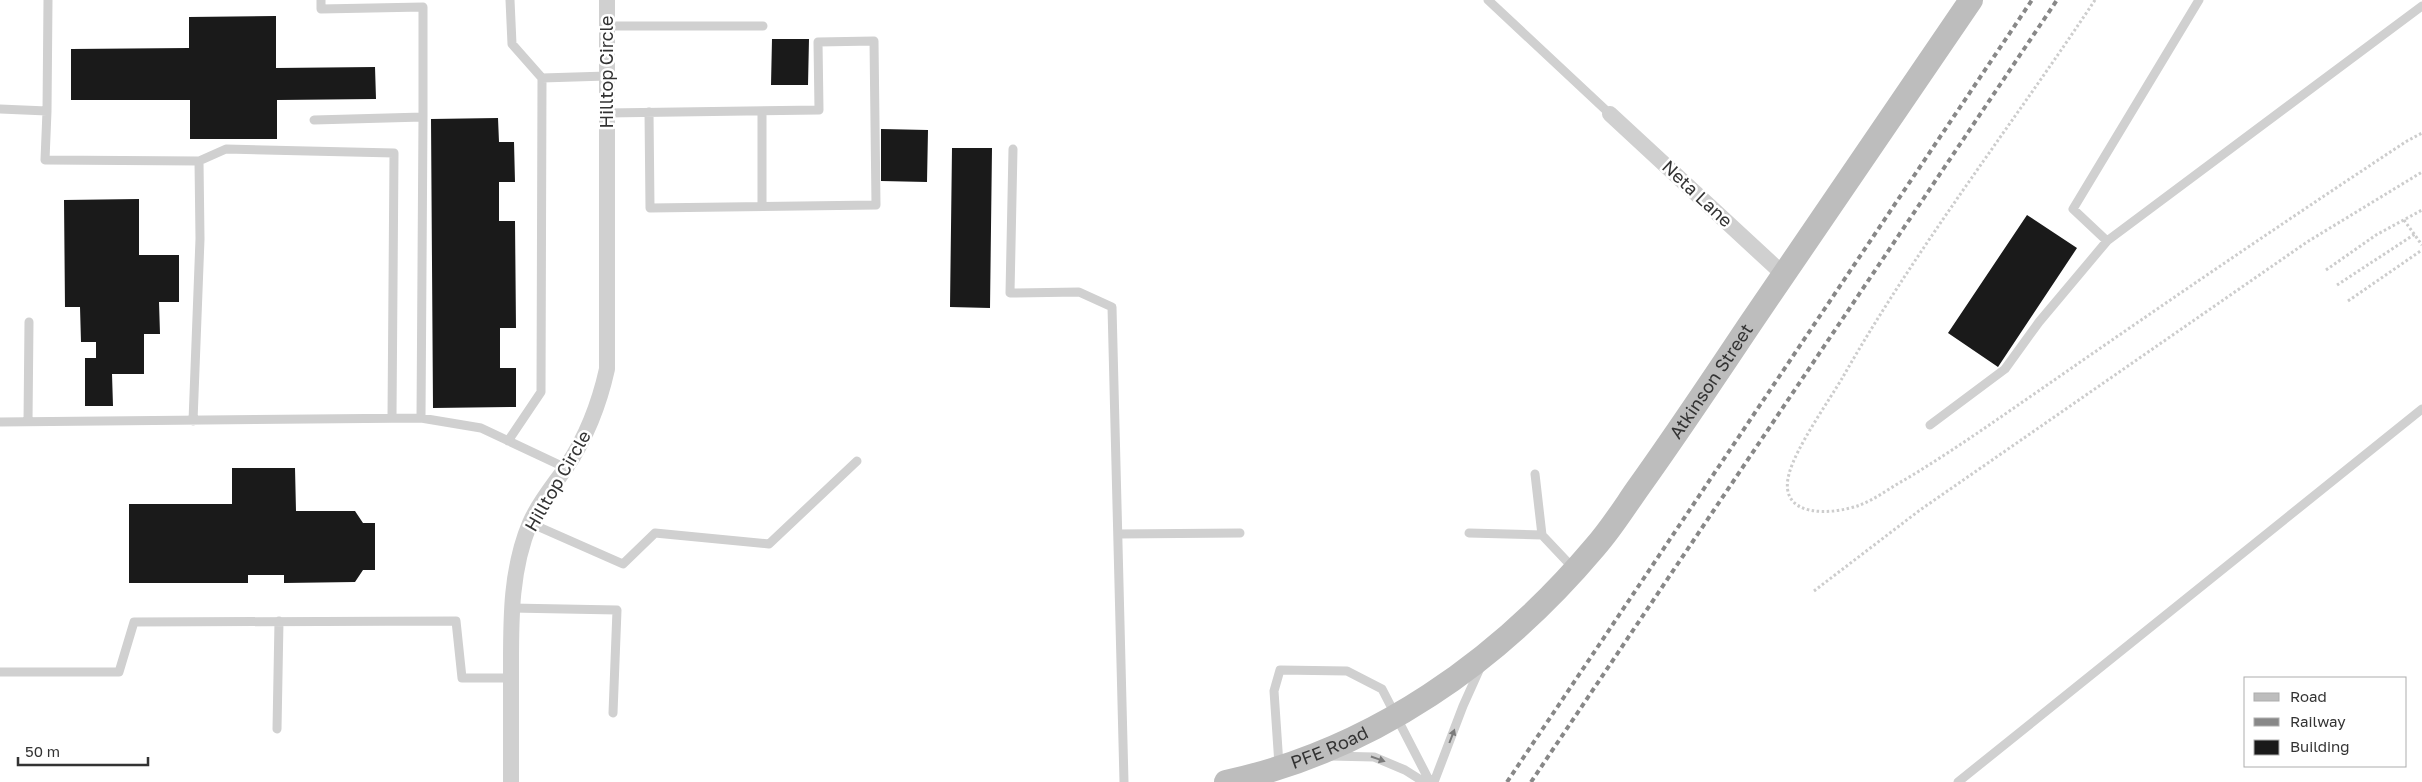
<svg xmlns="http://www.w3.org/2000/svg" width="2422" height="782" font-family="'Golos Text',sans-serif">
<rect width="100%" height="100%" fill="#fff"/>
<path fill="#1a1a1a" d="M276 16V68L375 67 376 99 277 100V139H190V100H71V49L189 48V17Z
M772 39H809L808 85H771Z
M498 118 499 142H514L515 182H499V221H515L516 328H500V368H516V407L433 408 431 119Z
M881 129 928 130 927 182 881 181Z
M952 148H992L990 308 950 307Z
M139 199V255H179V302H159L160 334H144V374H112L113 406H85V358H96V342H81L80 307H65L64 200Z
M2027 215 2077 248 1998 367 1948 333Z
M232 468H295L296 511H355L363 523H375V570H363L355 582 284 583V575H248V583H129V504H232Z"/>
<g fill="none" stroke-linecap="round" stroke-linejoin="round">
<path stroke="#cdcdcd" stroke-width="3" stroke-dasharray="2.5 2.5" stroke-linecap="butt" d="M2095 0C2012 125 1919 244 1844 375 1829 401 1796 447 1789 474 1777 519 1833 515 1860 505 1876 499 1891 487 1906 479 1956 449 2002 416 2050 383 2168 301 2287 220 2407 141L2422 133
M2404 220 2422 245
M2326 270 2376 235 2422 210
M2337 285 2415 234
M2348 301 2422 250
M1814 591 1920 510 2307 242 2422 172"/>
<path stroke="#d0d0d0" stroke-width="9" d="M321 0V9L423 7V117
M510 0 512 44 542 78
M1488 0 1610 114
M607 26H763
M0 109 47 111 45 160 199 161 200 239 193 421
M47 111 48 0
M762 111V206
M607 113C678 112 748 111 819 110L818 42 874 41 876 205 650 208 649 112
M314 120 423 117 421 418
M1013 149 1010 293 1079 292 1112 307 1124 782
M199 161 226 149 394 153 392 417
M2107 241 2073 209 2199 0
M28 421 29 322
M0 422 421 418 481 428 566 468
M1930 425 2005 369 2039 322 2107 241 2422 6
M508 441 541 392 542 78 607 76
M1535 474 1542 535 1575 570
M530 523 623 564 655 533 769 544 857 461
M1469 533 1542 535
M1118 534 1240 533
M511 608 617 610 613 713
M0 672H119L134 622 456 621 462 678H511
M277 729 279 621
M1330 756 1374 757 1405 770 1424 782
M1279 765 1274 691 1280 670 1347 671 1382 689 1430 782
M1434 782 1463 706 1481 666
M1958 782 2422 409"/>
<path stroke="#d0d0d0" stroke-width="16" d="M1610 114 1784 275
M511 782C511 745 511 709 511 672 511 621 510 571 530 523 539 502 554 485 567 466 587 436 599 405 607 369V0"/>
<path stroke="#bdbdbd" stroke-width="24" id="s1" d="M1226 782C1373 750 1499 661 1595 547 1611 529 1624 508 1638 488 1676 435 1712 381 1748 327 1822 218 1897 109 1971 0"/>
<path stroke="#888" stroke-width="4" stroke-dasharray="5 4" stroke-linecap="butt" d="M1507 782 2032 0
M1531 782 2057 0"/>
</g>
<defs><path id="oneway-solid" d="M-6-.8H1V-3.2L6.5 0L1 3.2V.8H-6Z" transform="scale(1.25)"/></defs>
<g fill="#7a7a7a">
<use href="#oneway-solid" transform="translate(1452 736) rotate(-69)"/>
<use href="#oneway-solid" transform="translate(1378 759) rotate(19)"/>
</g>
<g text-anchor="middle" stroke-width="5" stroke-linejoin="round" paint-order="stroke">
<g font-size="18" fill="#333" stroke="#fff">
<text transform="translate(607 72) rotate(-90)" y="6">Hilltop Circle</text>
<text transform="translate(1697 194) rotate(43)" y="6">Neta Lane</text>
<text dy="6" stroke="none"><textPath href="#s1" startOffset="648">Atkinson Street</textPath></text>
<text transform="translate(558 481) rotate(-60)" y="6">Hilltop Circle</text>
<text dy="6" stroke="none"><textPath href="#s1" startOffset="109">PFE Road</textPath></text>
</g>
</g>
<rect x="2244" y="677" width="162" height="90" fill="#ffffff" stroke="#adadad"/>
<rect x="2254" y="693" width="25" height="8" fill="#bdbdbd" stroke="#adadad"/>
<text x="2290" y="702" font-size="15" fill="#333333">Road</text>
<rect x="2254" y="718" width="25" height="8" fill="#888888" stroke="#adadad"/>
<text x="2290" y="727" font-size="15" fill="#333333">Railway</text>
<rect x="2254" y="740" width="25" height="15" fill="#1a1a1a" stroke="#adadad"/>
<text x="2290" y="752" font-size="15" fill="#333333">Building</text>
<path d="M18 757v8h130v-8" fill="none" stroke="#333333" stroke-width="2.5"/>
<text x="25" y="757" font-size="15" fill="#333333" stroke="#ffffff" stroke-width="4" paint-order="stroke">50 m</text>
</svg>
